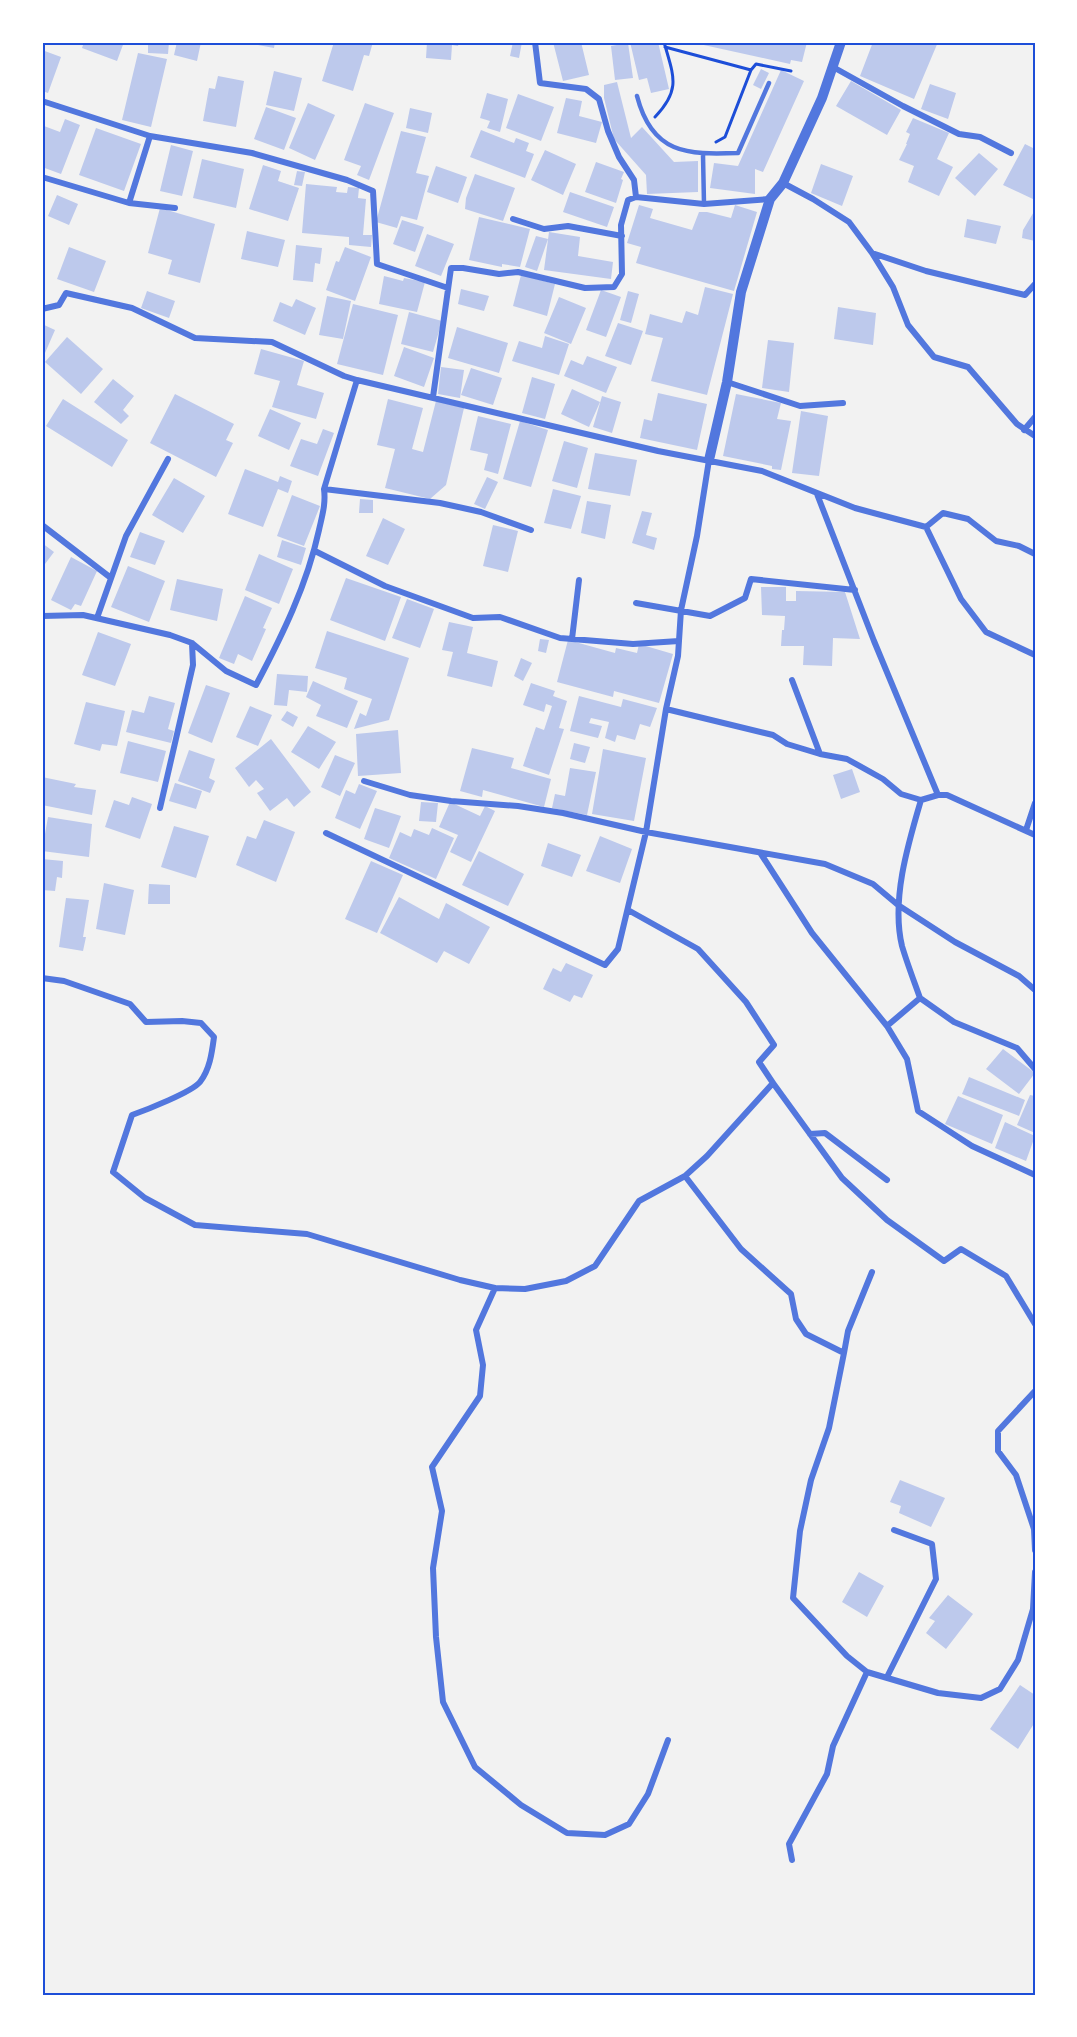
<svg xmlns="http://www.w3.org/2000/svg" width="1077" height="2037" font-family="Roboto,sans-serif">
<rect width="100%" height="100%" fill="#f2f2f2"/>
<path fill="#bdc9ec" d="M84 42H124L117 61 82 48Z
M148 42H169L168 54 148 53Z
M177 42H201L197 61 174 55Z
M242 42H275L274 48Z
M334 42H373L369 56 364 55 353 91 322 81Z
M427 42H459L458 46 452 45 451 60 426 58Z
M513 42H522L519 58 510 56Z
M553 42H581L589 75 563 81Z
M630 42H658L669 89 651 93 647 78 639 80Z
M690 42H807L802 62 791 60 790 64Z
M873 42H938L914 99 860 76Z
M628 43 633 78 615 80 611 46Z
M42 50 61 57 48 93 42 91Z
M138 53 167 59 151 127 122 120Z
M761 69 769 73 761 89 753 85Z
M781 70 804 81 763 172 755 169V194L710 188 714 163 738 166Z
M274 71 302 78 294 111 266 105Z
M218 76 244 81 236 127 203 121 209 88 215 89Z
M851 81 901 110 887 135 836 106Z
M617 82 631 138 642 127 674 162 698 161V192L647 194 646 175 614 139 604 98V85Z
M930 84 956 93 948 119 921 109Z
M487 93 508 99 500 132 487 128 490 121 480 118Z
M518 94 554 107 541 141 506 128Z
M566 98 582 101 579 116 602 122 596 143 557 133Z
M308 103 335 115 315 160 289 148Z
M365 103 394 113 369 180 357 175 361 166 344 160Z
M266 107 296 118 284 150 254 139Z
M410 108 432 113 428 133 406 128Z
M913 118 949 133 937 159 953 167 939 196 908 182 914 166 899 160 907 144H906L910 134 906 132Z
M65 119 80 125 61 174 42 167V132L44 126 60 132Z
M96 128 141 144 124 191 79 175Z
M481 130 514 143 516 138 529 143 526 151 534 154 525 178 470 157Z
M401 131 426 137 416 173 429 176 417 220 401 216 397 228 376 222Z
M1025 144 1035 149V200L1003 185Z
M171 145 193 151 182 196 160 191Z
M545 150 576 164 563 195 531 180Z
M979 153 998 169 975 196 955 178Z
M202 159 244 169 236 208 193 198Z
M596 162 624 172 621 179 623 180 616 203 585 192Z
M821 164 853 176 842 206 811 193Z
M263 165 281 171 278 181 299 188 288 221 249 209Z
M436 166 467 177 458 203 427 192Z
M297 171 305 172 302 186 294 185Z
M475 174 515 188 503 221 465 209 466 198Z
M306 184 337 187 336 192 347 193 348 187 359 188 358 198 366 199 363 235H372L371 247 349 245V237L302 233Z
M570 192 614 207 607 227 563 212Z
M57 195 78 204 69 225 48 216Z
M639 205 653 209 650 218 692 230 699 212H707L731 218 735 205 757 212 734 291 636 263 641 247 627 243Z
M160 208 215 224 200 283 168 274 172 260 148 253Z
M1035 210V241L1022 238 1023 230Z
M479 217 530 229 520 267 502 264V267L469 260Z
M967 219 1001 226 996 244 964 237Z
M402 220 424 227 415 252 393 244Z
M247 231 285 240 278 267 241 259Z
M549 232 580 237 578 256 613 262 611 279 544 270Z
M427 234 454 244 441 276 415 266Z
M536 236 548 239 537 271 525 267Z
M296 245 322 248 320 264 315 263 313 282 293 280Z
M69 247 106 261 94 292 57 279Z
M345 247 371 257 355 301 326 290 336 261 339 262Z
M521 275 555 284 547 316 513 306Z
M384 276 403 281 404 278 425 282 417 312 379 304Z
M705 287 733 294 707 395 651 381 663 338 645 334 650 314 682 323 686 311 698 315Z
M461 289 489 296 484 311 458 304Z
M601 290 621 297 606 337 586 330Z
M147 291 175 301 169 318 141 308Z
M628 291 639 294 631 323 620 320Z
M327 296 351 301 343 339 319 335Z
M559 297 586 308 571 344 544 333Z
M296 299 316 308 305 335 273 321 280 302 292 307Z
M353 304 398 315 383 375 337 364Z
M838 307 876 313 873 345 834 339Z
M409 312 442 321 433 352 401 344Z
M618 323 643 331 631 365 605 356Z
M42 324 55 330 45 353 42 352Z
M457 327 508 343 499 373 448 358Z
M545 336 569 344 559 375 512 361 519 341 542 348Z
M67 337 103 369 81 394 45 362Z
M768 340 794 343 789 392 762 388Z
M404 347 434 358 424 387 394 376Z
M261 349 304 361 297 385 324 393 316 419 272 407 280 381 254 374Z
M587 356 617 367 606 393 564 376 571 360 583 365Z
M441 367 464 370 460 398 438 394Z
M471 368 502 378 493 405 461 395Z
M532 377 555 384 545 419 522 413Z
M113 379 134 396 123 410 129 416 121 424 94 402Z
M572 389 600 402 589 427 561 414Z
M658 393 707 404 697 450 640 438 644 419 652 421Z
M175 394 234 424 226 440 233 443 216 477 150 443Z
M736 394 781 403 777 419 791 421 781 470 772 469V466L723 456Z
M602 396 621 402 612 433 593 427Z
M63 399 128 440 112 467 46 426Z
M388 399 423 408 412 449 423 452 436 401 464 408 446 485 430 499 385 488 395 449 377 445Z
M270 409 301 423 289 450 258 436Z
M801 411 828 416 819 476 792 473Z
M478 416 511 424 498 474 484 470 488 454 470 450Z
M520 421 548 430 531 487 503 479Z
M323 429 334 433 318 476 290 466 301 439 317 444Z
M564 441 588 448 577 488 552 481Z
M595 453 637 460 630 496 588 489Z
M245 469 278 482 280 476 292 481 288 493 278 489 263 527 228 514Z
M487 477 498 482 485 509 474 504Z
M174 478 205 496 183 533 152 515Z
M553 489 581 496 571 529 544 523Z
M292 495 320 506 304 546 277 536Z
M360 499 373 500V513H359Z
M587 501 611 505 605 539 581 533Z
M642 511 652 513 646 535 657 538 654 550 632 543Z
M383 518 405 529 388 565 366 556Z
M493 525 518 531 508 572 483 566Z
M140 532 165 541 155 565 130 557Z
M282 540 306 548 301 565 277 557Z
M42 543 54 552 42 568Z
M259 554 293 569 279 604 245 590Z
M71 557 97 571 81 606 75 604 71 610 51 600Z
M128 566 165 581 149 622 111 607Z
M346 578 401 597 385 641 330 620Z
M177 579 223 589 217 621 170 610Z
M761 587H786V601H796V591L845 592 860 639 833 638 832 666 803 665 804 646H781L782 630H784L785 616 762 615Z
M245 596 272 608 263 628 266 629 252 661 238 654 234 664 219 658Z
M407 599 434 609 420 648 392 638Z
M449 622 473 627 467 653 498 661 492 687 447 676 453 652 442 650Z
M327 631 409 658 389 720 354 729 360 713 366 716 372 699 344 689 347 678 315 668Z
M98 632 131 644 115 686 82 675Z
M540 639 549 640 546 653 538 651Z
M568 640 615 653 616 648 637 653 639 644 673 654 659 703 614 691 613 697 557 682Z
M521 658 532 663 523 681 514 676Z
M277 674 308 676 307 692 289 690 287 706 274 705Z
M313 681 358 701 347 728 316 716 321 705 306 697Z
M531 683 555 691 553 696 567 701 559 728 564 729 549 775 523 766 536 727 544 730 552 706 546 704 544 712 523 705Z
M206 685 230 693 212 743 188 733Z
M149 696 175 703 168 729 174 731 171 743 126 732 132 710 144 713Z
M579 696 621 707 623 699 657 708 650 727 640 724 635 740 617 735 615 742 605 738 609 722 591 718 589 723 602 726 598 738 570 731Z
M86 702 125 711 117 746 102 744 100 751 74 744Z
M250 706 272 715 258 746 236 737Z
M287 711 298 717 293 727 281 720Z
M308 726 336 742 319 769 291 752Z
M398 730 401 773 358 776 356 734Z
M271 739 311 792 294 807 287 798 270 811 257 793 264 789 256 780 249 787 235 768Z
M128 741 166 751 158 782 120 773Z
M574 743 590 747 585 763 570 759Z
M472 748 514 758 511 768 551 779 544 807 483 790 482 797 460 791Z
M603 749 646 758 634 821 592 814Z
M189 750 215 759 209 778 215 781 210 793 178 781Z
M335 755 355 763 340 796 321 787Z
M570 768 596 772 587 815 552 808 555 794 565 796Z
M852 769 860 792 841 799 833 775Z
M42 777 76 784 74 787 96 790 92 815 42 805Z
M175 783 202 791 196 809 169 801Z
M359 784 377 791 360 829 335 818 346 790 355 794Z
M132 797 152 804 140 839 105 827 114 800 129 805Z
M421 802 438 803 436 822 419 821Z
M450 802 480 816 485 806 495 811 471 862 450 852 458 835 439 827Z
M375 808 401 816 389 848 364 839Z
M48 817 92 824 89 857 42 851Z
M264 820 295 832 276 882 236 865 247 836 256 839Z
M174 826 209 836 196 878 161 867Z
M432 828 454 838 436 879 389 858 400 832 411 837 414 829 429 835Z
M600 836 632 849 620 883 586 871Z
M548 843 581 855 572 877 541 866Z
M479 851 524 874 508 906 462 885Z
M42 859 63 861 62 878 57 877 55 891 42 890Z
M371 861 403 875 377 933 345 919Z
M104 883 134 890 125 935 96 929Z
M149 884 170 885V904H148Z
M399 897 439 919 446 903 490 927 469 964 444 951 437 963 380 933Z
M66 898 89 900 83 937H86L83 951 59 947Z
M566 963 593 975 582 998 574 995 570 1002 543 989 553 968 561 972Z
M1003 1049 1035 1073 1019 1094 986 1069Z
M969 1077 1025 1100 1019 1116 962 1094Z
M1030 1095 1035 1096V1133L1017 1125Z
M958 1096 1003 1115 992 1144 945 1124Z
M1005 1122 1035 1136 1026 1161 995 1148Z
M900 1480 945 1498 931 1527 899 1513 901 1506 890 1502Z
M859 1572 884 1586 867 1617 842 1602Z
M948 1595 973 1614 946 1649 926 1633 935 1621 929 1618Z
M1020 1685 1035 1695V1722L1018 1749 990 1729Z"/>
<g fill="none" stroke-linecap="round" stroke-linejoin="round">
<path stroke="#1d4ed8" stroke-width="3" d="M665 47 751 70 756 64 791 71
M655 117C682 89 673 75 664 42
M716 142 725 137 751 70"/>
<path stroke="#5277de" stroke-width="4.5" d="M637 96C652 154 687 155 738 153L769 83
M703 155 704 204"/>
<path stroke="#5277de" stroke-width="6" d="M535 42 540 83 586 89 599 99 608 131 619 157 634 180 636 197 704 204 770 199
M833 67 903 106 959 134 980 137 1011 153
M42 101 150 136 252 153 347 180 373 191 377 264 448 288
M42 177 129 203 175 208
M783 183 813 199 849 222 872 253 926 271 1025 295 1035 284
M129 203 150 136
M513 219 544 229 568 226 622 236
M872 253 893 287 908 325 934 357 968 367 1017 424 1035 436
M42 309 59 305 66 293 132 308 195 338 272 342 344 376 357 380 658 451 762 471 855 508 926 527 961 599 986 632 1035 655
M727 382 800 406 843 403
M433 397 451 268H463L499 274 518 272 585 288 614 287 622 274 621 225 628 200 636 197
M1024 430 1035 417
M324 489 440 503 481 512 531 530
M817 494 874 641 938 795
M42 525 111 578
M926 527 943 513 968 519 996 541 1019 546 1035 554
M315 551 385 586 473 618 500 617 560 638 633 644 679 641
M636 603 710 616 745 598 751 579 855 590
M42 616 83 615 170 635 192 643 226 671 256 685C282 636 307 585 319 530 322 516 326 504 324 489L357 380
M97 618 126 536 168 459
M572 639 579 580
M792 680 820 754
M666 709 773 735 787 744 820 754 847 759 883 779 901 794 921 800 938 795H947L1035 835
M364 781 410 795 451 801 518 806 563 813 646 832 825 864 873 884 898 905 955 942 1019 976 1035 990
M160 808 193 665 192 643
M1026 830 1035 803
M326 833 605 965 618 949 646 832 666 709 678 656 681 610 697 536 709 460
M761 854 812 933 887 1026 907 1059 918 1111 972 1146 1035 1175
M628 910 698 949 746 1002 774 1045 759 1062 773 1083 707 1156 685 1176 639 1201 595 1266 566 1281 525 1289 495 1288 476 1330 483 1365 480 1396 432 1467 442 1511 433 1568 436 1637 443 1702 475 1767 521 1805 567 1833 605 1835 629 1824 648 1794 668 1740
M42 978 64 981 130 1004 146 1022 182 1021 201 1023 214 1037C212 1052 210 1069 200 1082 192 1092 146 1110 132 1115L113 1172 145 1198 195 1225 307 1234 460 1280 495 1288
M920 998 954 1022 1017 1048 1035 1069
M887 1026 920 998C914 981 907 963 902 946 891 900 908 844 921 800
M773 1083 842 1178 887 1220 944 1261 961 1249 1006 1276 1035 1324
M810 1134 825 1133 887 1180
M685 1176 741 1249 791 1294 796 1319 806 1334 844 1353 829 1428 811 1480 800 1531 793 1598 847 1656 867 1672 938 1693 981 1698 1000 1689 1018 1660 1033 1609 1035 1572
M844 1353 848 1331 872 1272
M1035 1391 998 1431V1451L1016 1475 1034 1529 1035 1550
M887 1677 936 1579 932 1544 894 1530
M792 1860 789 1844 827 1774 833 1746 867 1672"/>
<path stroke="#5277de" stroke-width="10" d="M709 460 727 382 741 292 770 199 783 183 822 98 841 42"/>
</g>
<rect width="1077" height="2037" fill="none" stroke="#ffffff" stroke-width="87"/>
<rect x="44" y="44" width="990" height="1950" fill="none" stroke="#1d4ed8" stroke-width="2"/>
</svg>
